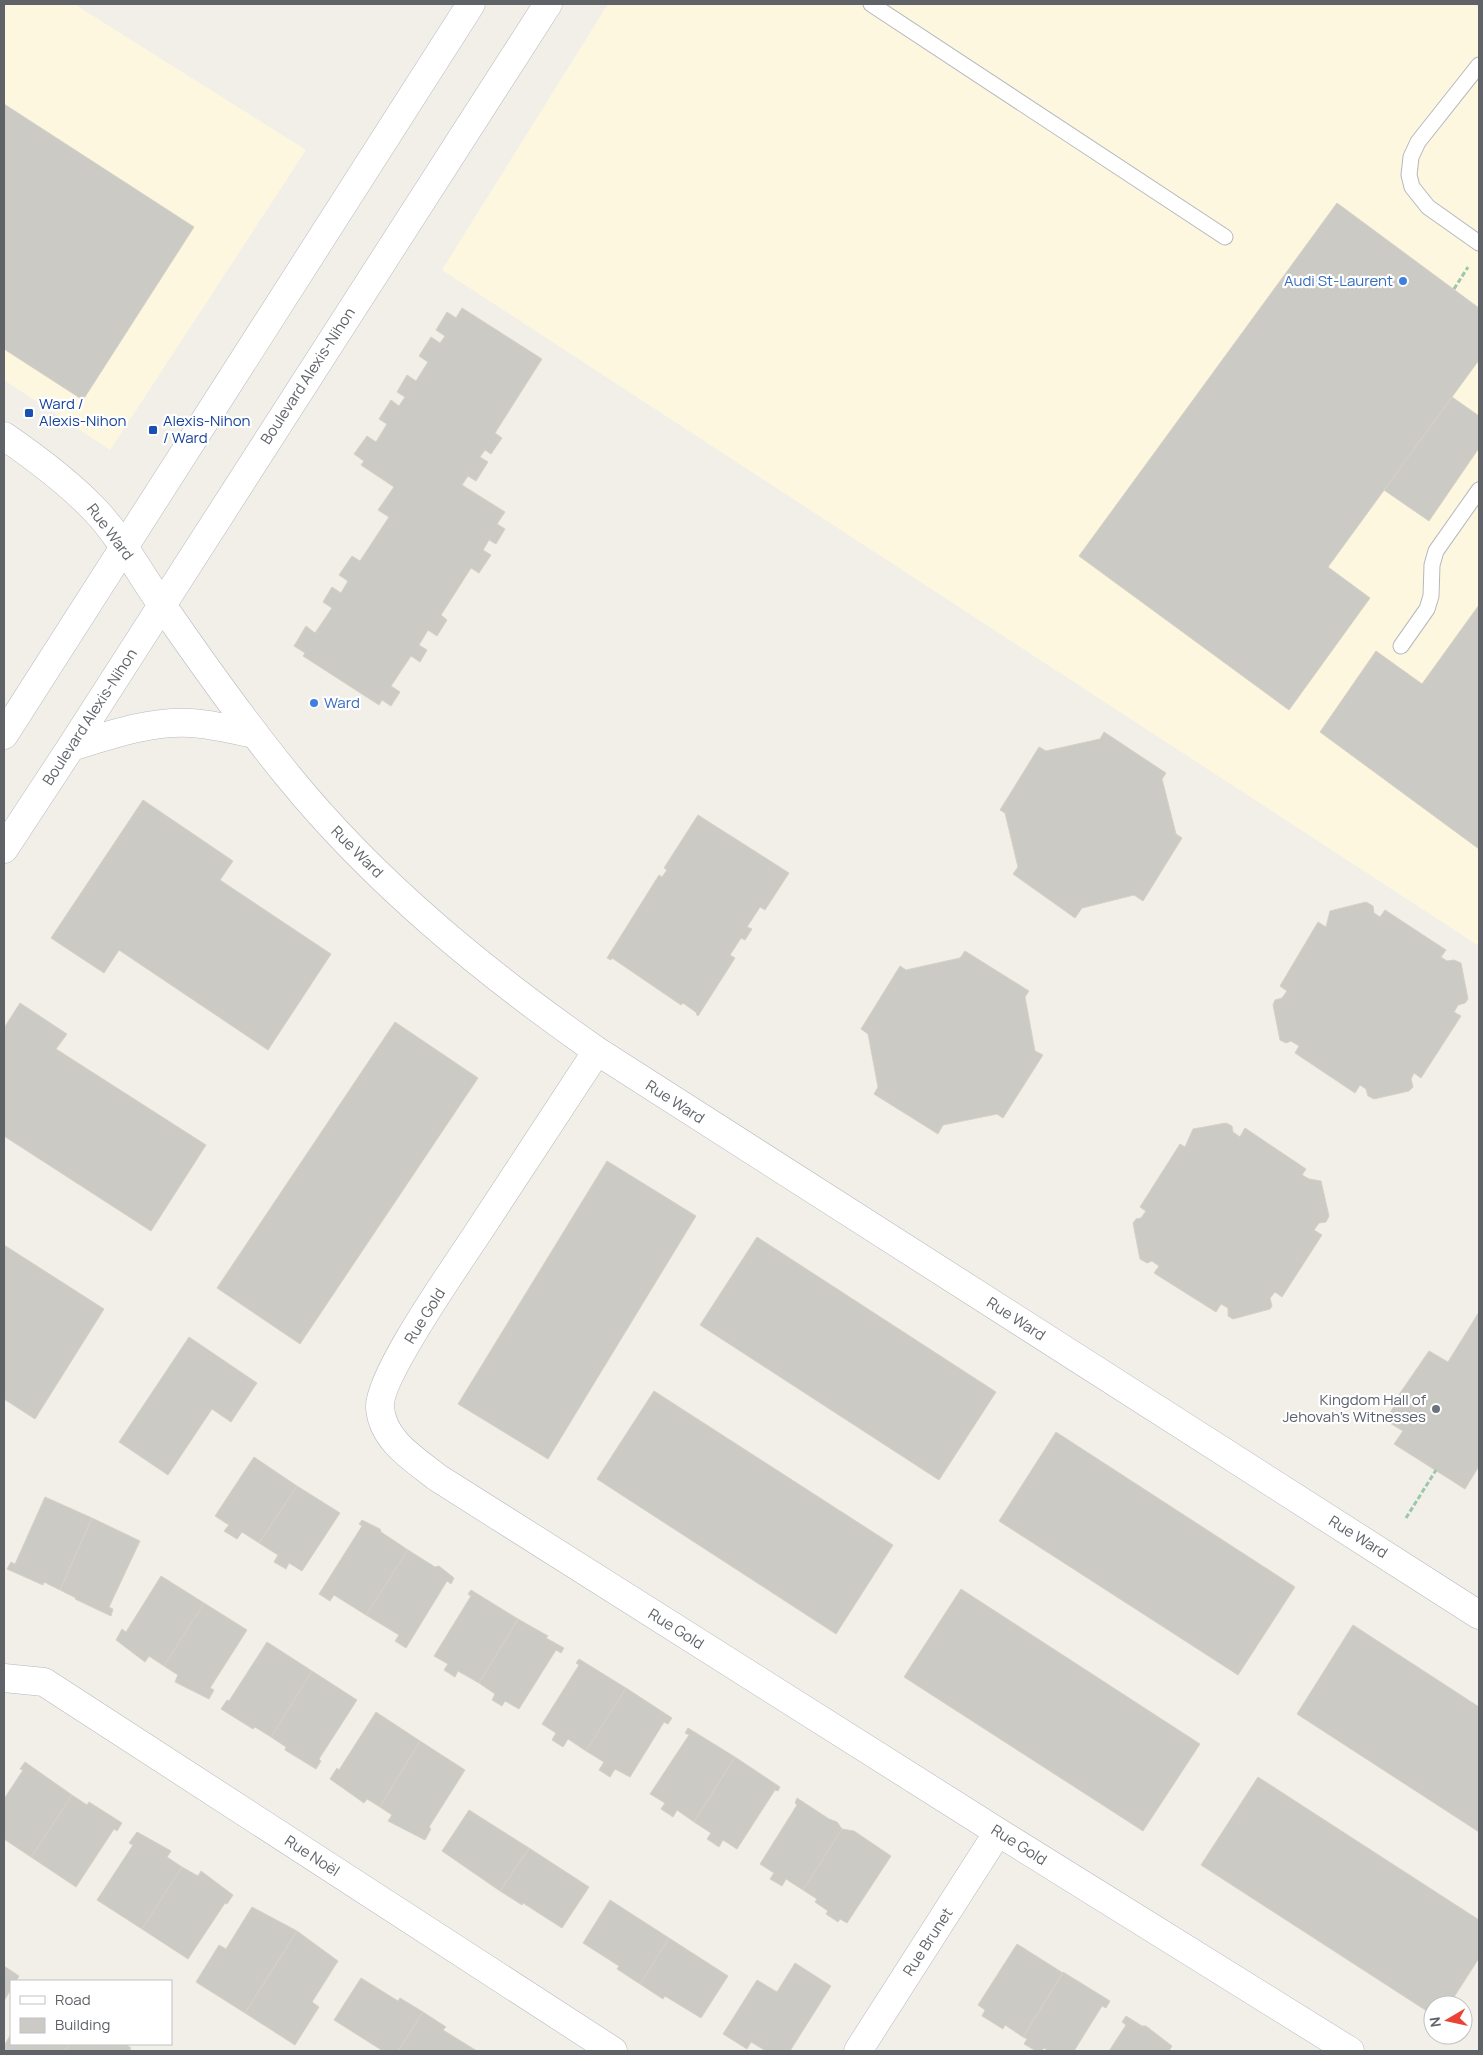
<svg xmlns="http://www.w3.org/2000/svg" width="1483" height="2055" font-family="Manrope,sans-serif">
<rect width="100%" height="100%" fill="#f1efe8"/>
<path fill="#fef7e0" d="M4 4H74L306 150 110 450 4 380Z
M608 4H1475L1479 10V946L442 270Z"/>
<path fill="#cccac5" stroke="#d6d1c6" d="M4 104 194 227 83 400 4 349Z
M1337 203 1479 308V360L1328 567 1370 598 1289 710 1079 556Z
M462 308 542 359 495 433 502 438 491 454 485 450 480 457 488 462 476 481 468 476 462 485 505 512 497 524 505 529 496 544 489 540 483 550 491 555 479 573 471 568 441 615 447 620 437 636 428 630 419 645 427 650 420 662 411 656 391 686 400 692 391 706 382 700 379 705 303 656 305 653 294 646 306 626 315 633 332 608 323 602 332 587 341 593 348 581 339 575 352 556 360 561 389 517 378 510 394 487 361 465 364 461 354 454 367 436 376 442 387 424 379 419 391 400 399 406 405 397 397 392 407 375 416 381 428 362 419 356 431 337 440 343 445 336 436 330 447 312 456 318Z
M1452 397 1479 416V448L1429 521 1384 490Z
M1479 605V849L1320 732 1376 651 1422 684Z
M1104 732 1166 773 1162 779 1176 834 1182 838 1143 901 1134 895 1082 908 1075 918 1013 874 1018 867 1005 813 1000 810 1039 747 1046 751 1100 739Z
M143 800 233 861 220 880 331 954 268 1050 119 950 104 973 51 938Z
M698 815 789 873 765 910 760 907 747 927 752 929 745 940 741 938 730 955 735 958 698 1016 696 1014 697 1013 683 1003 681 1005 612 958 611 960 607 958 659 875 662 877 667 870 664 868Z
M1366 902 1373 906 1374 913 1380 917 1385 910 1446 950 1441 957 1447 961 1454 960 1461 963 1468 999 1465 1003 1458 1005 1454 1012 1461 1016 1421 1078 1414 1073 1411 1079 1413 1087 1409 1091 1374 1099 1368 1096 1366 1089 1360 1085 1355 1093 1295 1053 1299 1046 1291 1041 1286 1043 1280 1040 1273 1005 1275 1000 1282 998 1287 991 1280 986 1318 922 1326 927 1330 911Z
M965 951 1029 991 1025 997 1035 1051 1043 1055 1003 1118 997 1114 943 1125 938 1134 874 1094 878 1087 868 1034 861 1029 900 966 906 970 960 958Z
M20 1003 67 1034 56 1049 206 1145 151 1231 4 1136V1028Z
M395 1022 478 1078 300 1344 217 1288Z
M1226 1123 1232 1126 1233 1132 1240 1137 1245 1128 1306 1169 1302 1175 1309 1179 1321 1181 1329 1216 1326 1222 1319 1223 1314 1230 1322 1235 1282 1297 1275 1292 1270 1298 1272 1306 1270 1309 1233 1319 1228 1316V1308L1221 1304 1216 1312 1154 1273 1159 1266 1152 1261 1147 1263 1140 1259 1133 1223 1136 1219 1141 1218 1146 1211 1140 1207 1180 1144 1185 1147 1193 1129Z
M607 1161 696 1216 548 1459 458 1404Z
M757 1237 996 1392 939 1480 700 1325Z
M4 1245 104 1309 35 1419 4 1399Z
M1479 1312V1466L1465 1489 1394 1444 1403 1431 1385 1420 1400 1397 1398 1396 1429 1351 1448 1362Z
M189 1337 257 1383 231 1422 212 1409 168 1475 119 1442Z
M654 1391 893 1545 836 1634 597 1479Z
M1056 1432 1295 1587 1238 1675 999 1521Z
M254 1457 297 1486 259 1543 242 1532 237 1539 224 1531 229 1525 215 1516Z
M297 1486 340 1513 302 1571 289 1563 286 1569 274 1562 278 1555 259 1543Z
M45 1497 92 1518 60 1590 44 1582 43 1585 7 1569 11 1562 15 1564Z
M92 1518 140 1541 109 1607 113 1609 111 1616 75 1599 76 1598 60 1590Z
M362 1520 380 1529 381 1532 408 1550 366 1615 334 1595 330 1601 319 1594 362 1526 359 1524Z
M408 1550 435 1567 439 1566 454 1578 451 1584 447 1581 406 1648 395 1641 399 1635 366 1615Z
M161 1576 204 1603 164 1666 149 1656 145 1662 116 1640 122 1629 126 1632Z
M961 1589 1200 1744 1143 1831 904 1677Z
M471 1590 518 1619 479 1683 458 1671 455 1677 444 1670 448 1664 434 1656 471 1596 468 1594Z
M204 1603 247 1630 210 1688 214 1690 209 1699 175 1682 178 1675 164 1666Z
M518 1619 548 1636 546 1638 564 1648 561 1653 556 1650 519 1709 505 1701 502 1706 492 1700 495 1694 479 1683Z
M1353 1625 1479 1707V1832L1297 1714Z
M267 1642 312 1671 271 1737 255 1727 253 1729 221 1709 227 1700 229 1701Z
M579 1659 626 1688 586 1751 568 1739 563 1747 552 1740 556 1733 542 1724 579 1665 576 1663Z
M312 1671 357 1700 319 1759 321 1761 316 1769 285 1750 286 1747 271 1737Z
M626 1688 672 1718 668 1724 664 1722 630 1777 615 1769 610 1777 599 1770 604 1762 586 1751Z
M376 1712 420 1741 380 1807 367 1799 364 1803 330 1779 337 1768 339 1770Z
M688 1728 735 1757 694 1822 677 1810 673 1817 661 1809 665 1803 650 1794 689 1735 685 1733Z
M420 1741 465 1770 429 1827 431 1829 425 1840 388 1821 392 1815 380 1807Z
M735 1757 780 1787 778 1791 775 1790 737 1849 723 1840 719 1847 707 1839 711 1833 694 1822Z
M25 1762 72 1795 31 1857 4 1839V1799L23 1770 20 1769Z
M1258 1777 1479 1920V1958L1449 2005H1433V2015L1201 1865Z
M72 1795 87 1805 89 1802 122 1823 117 1831 114 1829 76 1887 31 1857Z
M797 1798 829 1819 837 1822 842 1829 803 1890 786 1879 782 1886 770 1879 774 1873 760 1864 797 1805 795 1803Z
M469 1810 529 1848 500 1891 442 1851Z
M842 1829 854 1831 891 1856 847 1923 840 1919 838 1922 826 1914 828 1911 815 1902 817 1899 803 1890Z
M137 1832 171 1851 167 1857 182 1867 142 1929 97 1900 133 1845 129 1843Z
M529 1848 589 1887 562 1928 523 1903 522 1905 500 1891Z
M182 1867 198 1876 201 1871 233 1895 227 1904 225 1903 188 1959 142 1929Z
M610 1900 669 1938 640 1984 617 1969 619 1966 583 1943Z
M252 1907 297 1931 245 2013 196 1982 219 1945 226 1949Z
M297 1931 338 1961 312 2002 319 2007 295 2045 245 2013Z
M669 1938 728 1976 701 2018 665 1996 663 1999 640 1984Z
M1017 1944 1063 1973 1023 2037 1005 2025 1003 2029 982 2016 985 2010 978 2005Z
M795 1963 831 1986 790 2051H766L751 2042 747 2049 723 2034 757 1980 777 1992Z
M4 1966 19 1976 16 1981H11V1989L4 2001Z
M1063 1972 1110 2001 1106 2008 1102 2006 1074 2051H1049L1044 2048 1041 2051H1036L1024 2044 1027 2039 1023 2037Z
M361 1978 398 2001 400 1998 423 2012 398 2051H383L334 2020Z
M423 2012 446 2027 443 2030 477 2051H398Z
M1126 2016 1142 2026H1146L1172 2046 1169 2051H1109L1126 2025 1122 2022Z
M11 2034V2044H69L64 2051H4V2046Z
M69 2044H125L131 2048 129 2051H64Z"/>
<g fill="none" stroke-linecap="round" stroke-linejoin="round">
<defs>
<path id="lane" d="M871 4 1225 237
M1479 65 1418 142 1411 157 1409 175 1412 187 1428 207 1479 243
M1401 646 1427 609 1431 596 1432 565 1436 551 1479 490"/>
<path id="street" d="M4 436C36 458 67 481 94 509 121 537 140 574 162 605 202 663 243 721 288 776 375 883 484 972 597 1051L1479 1615
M597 1051C557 1111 518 1171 479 1231 459 1262 377 1377 380 1408 383 1441 414 1459 438 1478L998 1832 1350 2051
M4 1678 44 1682 613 2051
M858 2051 998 1832"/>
<path id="secondary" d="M4 735 471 4
M71 747C110 735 149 721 190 723 212 724 234 730 255 734
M4 849 71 747 548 4"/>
</defs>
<use href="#lane" stroke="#b5b8bc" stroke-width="17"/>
<use href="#street" stroke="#b5b8bc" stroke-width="29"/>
<use href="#secondary" stroke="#b6babf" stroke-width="29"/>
<path stroke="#9cc7a9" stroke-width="3" stroke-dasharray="5 2.5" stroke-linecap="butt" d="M1454 289 1468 267
M1406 1518 1436 1470"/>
<use href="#lane" stroke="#fff" stroke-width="15"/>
<use href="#street" stroke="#fff" stroke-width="28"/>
<use href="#secondary" stroke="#fff" stroke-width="28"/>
</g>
<g fill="#3f7fe0" stroke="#fff" stroke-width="2">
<circle cx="1403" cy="281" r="5"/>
<circle cx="314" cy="703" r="5"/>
</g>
<g fill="#1a4fb4" stroke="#fff" stroke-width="2">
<rect x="24" y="408" width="10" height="10" rx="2.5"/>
<rect x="148" y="425" width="10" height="10" rx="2.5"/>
</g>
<circle fill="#6b7280" stroke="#fff" stroke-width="2" cx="1436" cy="1409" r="5"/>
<g text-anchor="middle" stroke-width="4.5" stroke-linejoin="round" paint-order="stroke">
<g font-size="15" fill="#366cbe" stroke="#fff" text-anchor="end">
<text x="1393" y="286">Audi St-Laurent</text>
<text x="324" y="708" text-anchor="start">Ward</text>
</g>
<g font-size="15" fill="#5f6368" stroke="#fff">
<text transform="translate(308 376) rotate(-57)" y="5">Boulevard Alexis-Nihon</text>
<text transform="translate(110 532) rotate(53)" y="5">Rue Ward</text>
<text transform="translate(90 717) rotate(-57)" y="5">Boulevard Alexis-Nihon</text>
<text transform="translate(357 852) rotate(45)" y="5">Rue Ward</text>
<text transform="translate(675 1102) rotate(33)" y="5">Rue Ward</text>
<text transform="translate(425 1316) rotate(-58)" y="5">Rue Gold</text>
<text transform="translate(1016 1319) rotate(33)" y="5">Rue Ward</text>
<text transform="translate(1358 1537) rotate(32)" y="5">Rue Ward</text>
<text transform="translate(676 1629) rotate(32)" y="5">Rue Gold</text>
<text transform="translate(1019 1845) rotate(32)" y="5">Rue Gold</text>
<text transform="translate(312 1856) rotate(33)" y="5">Rue Noël</text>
<text transform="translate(928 1942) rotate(-57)" y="5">Rue Brunet</text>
</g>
<g font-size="15" fill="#164399" stroke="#fff" text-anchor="start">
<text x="39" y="409">Ward /<tspan x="39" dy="17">Alexis-Nihon</tspan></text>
<text x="163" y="426">Alexis-Nihon<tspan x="163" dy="17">/ Ward</tspan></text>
</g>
<g font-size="15" fill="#5b616d" stroke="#fff" text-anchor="end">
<text x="1426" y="1405">Kingdom Hall of<tspan x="1426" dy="17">Jehovah's Witnesses</tspan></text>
</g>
</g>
<rect width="1483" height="2055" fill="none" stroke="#5f6368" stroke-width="10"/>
<rect x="10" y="1980" width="162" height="65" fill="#ffffff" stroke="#bfc1c3"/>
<rect x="20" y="1996" width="25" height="8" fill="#ffffff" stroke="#bfc1c3"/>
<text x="55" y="2005" font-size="15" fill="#5f6368">Road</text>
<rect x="20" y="2018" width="25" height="15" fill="#cccac5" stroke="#bfc1c3"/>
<text x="55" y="2030" font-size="15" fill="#5f6368">Building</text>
<g transform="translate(1448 2020) rotate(261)"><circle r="24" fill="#ffffff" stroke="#bfc1c3"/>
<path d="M0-4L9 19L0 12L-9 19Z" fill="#ea4335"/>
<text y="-8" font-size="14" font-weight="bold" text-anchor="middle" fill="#5f6368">N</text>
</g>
</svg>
